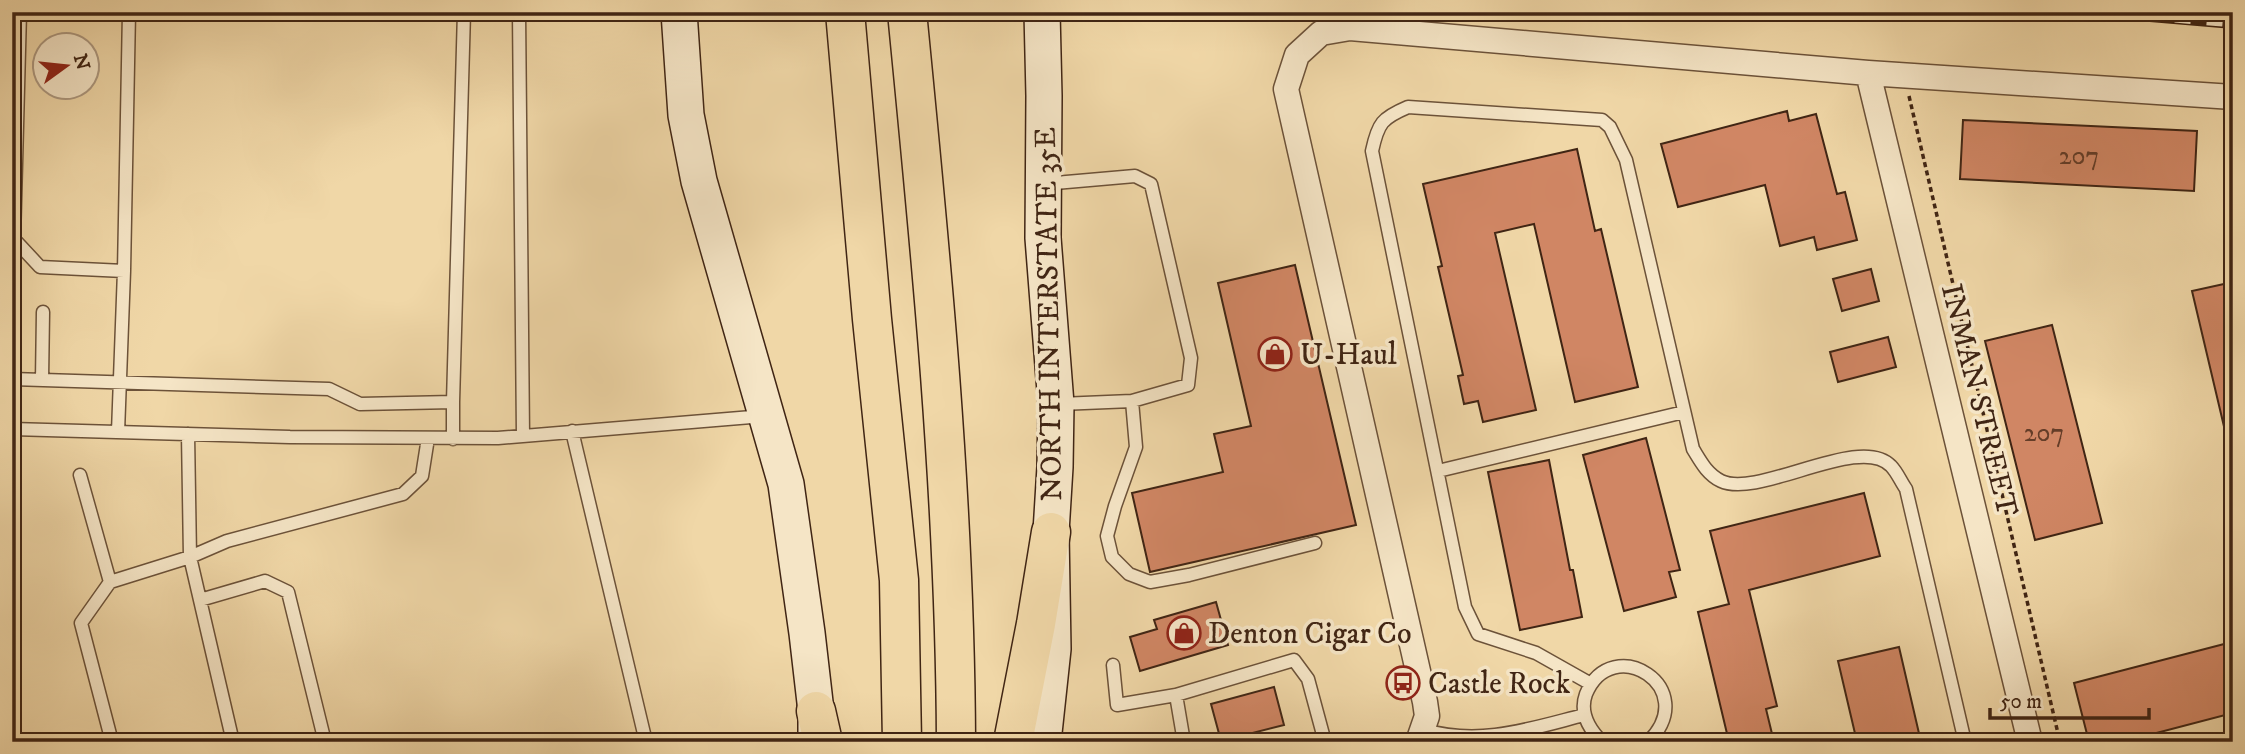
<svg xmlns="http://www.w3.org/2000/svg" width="2245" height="754" font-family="'IM FELL DW Pica',serif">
<rect width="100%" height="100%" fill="#f0d7a7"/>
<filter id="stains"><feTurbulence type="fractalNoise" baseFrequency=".00286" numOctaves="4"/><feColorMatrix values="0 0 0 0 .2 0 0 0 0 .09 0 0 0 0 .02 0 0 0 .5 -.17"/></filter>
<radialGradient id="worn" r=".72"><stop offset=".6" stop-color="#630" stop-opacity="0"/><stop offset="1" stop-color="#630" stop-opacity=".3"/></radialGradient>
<path fill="#d08664" stroke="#402514" stroke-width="2" d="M1787 111 1789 121 1816 114 1837 194 1845 192 1857 240 1817 250 1814 237 1780 246 1765 185 1678 207 1661 144Z
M1963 120 2197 131 2194 191 1960 179Z
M1577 149 1595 231 1601 229 1638 387 1575 402 1534 224 1495 233 1536 410 1483 422 1478 401 1464 404 1458 376 1463 375 1438 267 1442 266 1423 184Z
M1295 265 1356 525 1150 572 1132 493 1223 472 1214 434 1251 426 1218 283Z
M1871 269 1879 301 1842 311 1833 279Z
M2233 282V435H2226L2192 291Z
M2052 325 2102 523 2035 540 1985 341Z
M1888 337 1896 367 1838 382 1830 352Z
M1646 438 1680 570 1669 572 1676 597 1624 611 1583 455Z
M1549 460 1570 570H1573L1582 617 1520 630 1488 472Z
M1864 493 1880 556 1749 590 1777 706 1766 709 1774 742H1729L1698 612 1729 604 1710 531Z
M1216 602 1228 645 1140 671 1130 637 1157 629 1154 620Z
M2228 643 2233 663V713L2122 742H2089L2074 683Z
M1899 647 1921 742H1857L1838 661Z
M1274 687 1284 725 1221 741 1211 704Z"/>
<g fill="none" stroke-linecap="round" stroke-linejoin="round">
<defs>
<path id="lane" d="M20 12 14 239 40 267 124 271 118 432
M519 12 523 436
M1046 181 1055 183 1135 176 1151 184 1191 358 1188 385 1132 401 1060 404
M124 271 129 12
M12 379 329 389 360 404 453 402V439
M42 380 43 312
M1132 401 1136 447 1115 506 1107 536 1112 557 1129 574 1150 582 1189 575 1315 543
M453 402 464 12
M12 429 290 437 498 438 764 416
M572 431 646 742
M188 434 190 557 233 742
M1438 471 1684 412
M80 475 110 582 190 557 227 541 403 494 422 476 428 438
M110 582 81 623 112 742
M200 600 265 581 288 592 325 742
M1113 665 1117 705 1176 695
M1591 684 1536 653 1478 634 1465 607 1372 151C1378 123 1382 118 1408 107L1602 120 1610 127 1626 160 1693 449C1701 462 1707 474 1721 481 1759 499 1860 433 1891 466 1897 472 1901 482 1906 489L1965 742
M1424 730C1481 746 1529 729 1584 715
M1184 742 1176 695 1294 660 1308 679 1325 742
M1602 742C1589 729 1579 713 1586 694 1612 631 1703 688 1648 742"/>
<path id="street" d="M1868 73 2030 742
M1418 742 1427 716 1425 702 1286 89 1297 55 1321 33 1350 28 1868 73 2233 97"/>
<path id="secondary" d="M679 12 686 115 699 181 786 484 807 633 816 711V738
M1042 12 1044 96 1043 238 1056 404 1055 467 1051 532 1053 649 1043 742"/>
<path id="highway" d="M845 12 872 319 899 580 902 742
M907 12C931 255 955 498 956 742
M816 711 823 742
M1013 742 1036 624 1051 532"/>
</defs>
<use href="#lane" stroke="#6c5239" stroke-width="15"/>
<use href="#street" stroke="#6c5239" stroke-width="27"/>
<use href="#secondary" stroke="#402514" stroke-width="38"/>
<use href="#highway" stroke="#402514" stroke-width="41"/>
<path stroke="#402514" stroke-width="3.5" stroke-dasharray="5 3.5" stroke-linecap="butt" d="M1909 96 2060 742"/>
<use href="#lane" stroke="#f5e5c6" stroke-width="12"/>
<use href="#street" stroke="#f5e5c6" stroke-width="24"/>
<use href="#secondary" stroke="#f5e5c6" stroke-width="35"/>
<use href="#highway" stroke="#f0d7a7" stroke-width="38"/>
<defs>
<path id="rail" d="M2079 12 2233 25"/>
</defs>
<use href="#rail" stroke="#402514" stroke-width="8"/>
<use href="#rail" stroke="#f5e5c6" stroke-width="5" stroke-dasharray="16" stroke-linecap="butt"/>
</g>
<defs>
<symbol id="shop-ring" viewBox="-11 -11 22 22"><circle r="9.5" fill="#f5e5c6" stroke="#8f2418" stroke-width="1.5"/><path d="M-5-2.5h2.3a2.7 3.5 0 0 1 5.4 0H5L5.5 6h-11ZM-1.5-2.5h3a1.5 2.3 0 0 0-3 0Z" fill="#8f2418"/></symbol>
<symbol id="bus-ring" viewBox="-11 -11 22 22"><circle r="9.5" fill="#f5e5c6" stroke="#8f2418" stroke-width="1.5"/><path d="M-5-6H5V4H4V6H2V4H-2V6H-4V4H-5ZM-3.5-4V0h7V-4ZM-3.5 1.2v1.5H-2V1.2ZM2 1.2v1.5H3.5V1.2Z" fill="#8f2418"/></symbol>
</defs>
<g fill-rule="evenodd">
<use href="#shop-ring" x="1256" y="335" width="38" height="38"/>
<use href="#shop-ring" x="1165" y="614" width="38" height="38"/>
<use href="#bus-ring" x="1384" y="664" width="38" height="38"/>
</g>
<g text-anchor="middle" stroke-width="7" stroke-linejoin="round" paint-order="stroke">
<g font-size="26" fill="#643d28">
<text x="2079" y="164">207</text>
<text x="2044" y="441">207</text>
</g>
<g font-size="30" fill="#402514" stroke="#f5e5c6">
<text transform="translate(1048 314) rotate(-91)" y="10">NORTH INTERSTATE 35E</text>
<text transform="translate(1980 400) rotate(76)" y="10">INMAN STREET</text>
</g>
<g font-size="30" fill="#402514" stroke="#f5e5c6" text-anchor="start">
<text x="1300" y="364">U-Haul</text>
<text x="1208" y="643">Denton Cigar Co</text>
<text x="1428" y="693">Castle Rock</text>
</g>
</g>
<rect width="2245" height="754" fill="none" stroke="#f0d7a7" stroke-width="42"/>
<rect x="14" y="14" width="2217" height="726" fill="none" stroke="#402514" stroke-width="3.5"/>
<rect x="21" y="21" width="2203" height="712" fill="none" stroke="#402514" stroke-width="2"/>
<g transform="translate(66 66) rotate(75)"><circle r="33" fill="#f5e5c6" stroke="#ad987f" stroke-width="2"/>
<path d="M0-5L12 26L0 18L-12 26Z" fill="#8f2418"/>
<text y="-10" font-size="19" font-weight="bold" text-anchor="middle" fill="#402514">N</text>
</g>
<path d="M1990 708v10h159v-10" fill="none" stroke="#402514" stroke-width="3.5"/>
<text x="2000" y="708" font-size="21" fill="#402514" stroke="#f5e5c6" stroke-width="5" paint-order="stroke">50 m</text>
<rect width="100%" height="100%" filter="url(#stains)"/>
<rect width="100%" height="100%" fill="url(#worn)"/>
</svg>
